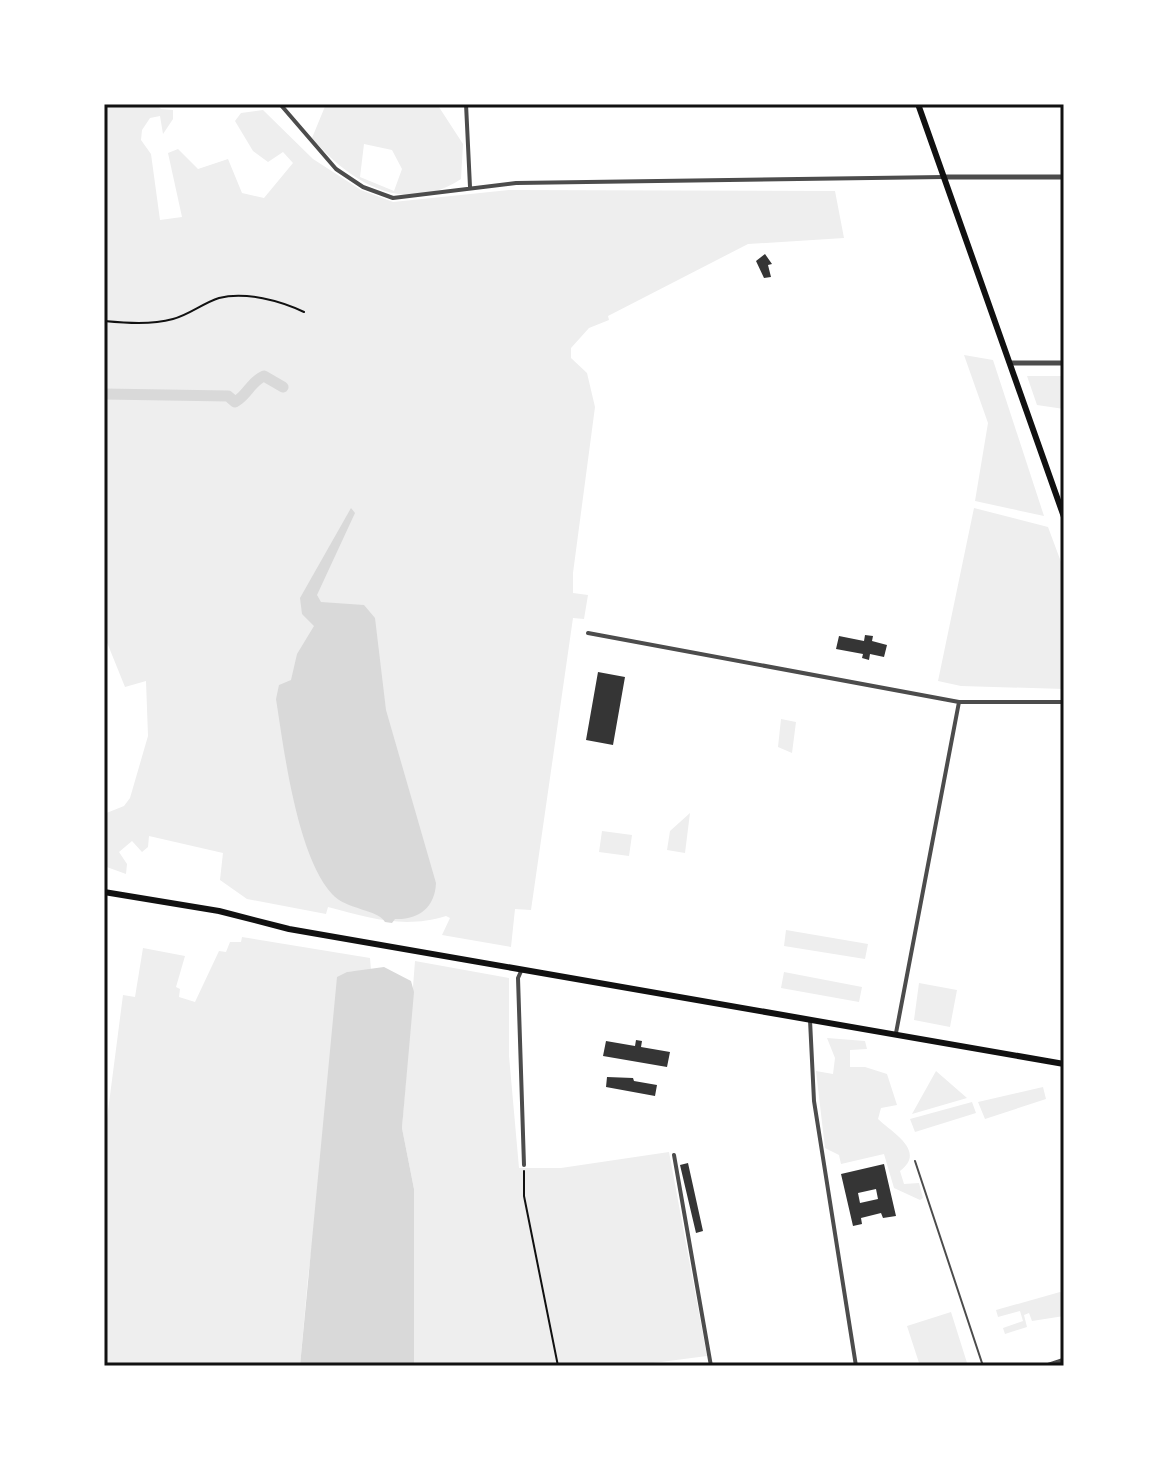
<svg xmlns="http://www.w3.org/2000/svg" width="1168" height="1470" font-family="'Nunito Sans',sans-serif">
<rect width="100%" height="100%" fill="#fff"/>
<path fill="#eee" fill-rule="evenodd" d="M104 104H156L161 109 173 110V119L163 134 160 116 150 118 142 130 141 140 151 154 160 220 182 217 168 153 178 149 198 169 228 159 242 193 264 198 293 163 283 152 268 162 253 151 235 121 241 113 263 110 313 159 361 190 393 202 509 190 835 191 844 238 748 244 608 316 609 320 589 328 571 348V358L587 373 595 407 573 573V593L588 595 584 619 573 618 531 910 515 909 511 947 442 935 450 918 446 916C404 929 370 918 328 907L326 914 247 899 220 880 223 853 149 836 148 847 142 852 132 841 119 852 127 864 126 874 104 866V814L124 806 130 798 148 736 146 681 125 687 104 635Z
M326 104H437L463 144 461 179C404 216 351 183 312 138ZM364 144 392 150 402 169 394 191 360 177Z
M964 355 993 360 1044 516 975 501 988 423Z
M1027 376H1064V409L1037 405Z
M974 508 1048 527 1064 570V689L961 686 938 681Z
M781 719 796 722 792 753 778 747Z
M690 813 685 853 667 850 670 831Z
M602 831 632 835 629 856 599 852Z
M786 930 868 944 865 959 784 946Z
M242 937 370 958 371 970 347 972 308 1277 300 1366H104V1142L123 995 135 997 143 948 185 956 176 987 180 989 179 997 195 1002 219 951 226 952 230 942H241Z
M415 961 509 978V1056L519 1168H561L669 1152 707 1356 630 1366H414V1189L402 1128Z
M784 972 862 987 859 1002 781 988Z
M919 983 957 990 950 1027 914 1020Z
M827 1038 865 1041 867 1049 850 1050V1067H865L887 1074 897 1105 881 1108 878 1119C894 1134 926 1151 900 1171L904 1184 919 1183 923 1198 920 1200 894 1188 884 1154 841 1164 839 1155 825 1148 816 1071 833 1074 835 1058Z
M936 1071 967 1098 912 1114Z
M1043 1087 1046 1099 985 1119 978 1102Z
M972 1102 976 1113 915 1132 910 1119Z
M1060 1292 1064 1294V1316L1032 1321 1029 1313 1024 1315 1027 1327 1005 1334 1003 1328 1023 1321 1020 1311 998 1317 996 1310Z
M951 1312 968 1366H920L907 1326Z"/>
<path fill="#d9d9d9" d="M351 508 355 513 317 595 321 602 364 605 375 618 386 710 436 883C435 908 418 920 395 919L392 923 385 922C378 909 346 910 332 894 297 856 284 750 276 699L279 685 291 680 297 654 314 626 302 614 300 598Z
M384 967 411 981 414 992 402 1128 414 1189V1366H300L337 977 347 972Z"/>
<g fill="none" stroke-linecap="round" stroke-linejoin="round">
<path stroke="#d9d9d9" stroke-width="11" d="M104 394 228 396 235 402C248 395 250 382 264 376L283 387"/>
</g>
<path fill="#353535" fill-rule="evenodd" d="M765 254 772 264 768 265 771 277 764 278 756 261Z
M865 635 873 636 872 641 887 645 884 657 870 654 869 660 862 658 863 654 836 649 839 636 864 641Z
M598 672 625 677 613 745 586 740Z
M636 1040 642 1041 641 1047 670 1052 667 1067 603 1056 606 1041 635 1046Z
M607 1077 633 1078 634 1081 657 1085 655 1096 606 1087Z
M688 1163 703 1231 696 1233 680 1165Z
M884 1164 896 1216 883 1218 881 1213 861 1218 862 1224 853 1226 841 1174ZM876 1189 878 1199 860 1203 858 1193Z"/>
<g fill="none" stroke-linecap="round" stroke-linejoin="round">
<path stroke="#111" stroke-width="2" d="M104 321C126 323 151 325 173 319 189 315 203 303 219 298 245 291 281 301 304 312
M524 1171V1196L558 1366"/>
<path stroke="#4c4c4c" stroke-width="2" d="M915 1161 983 1366"/>
<path stroke="#4c4c4c" stroke-width="4" d="M280 104 336 169 363 187 393 198 516 183 944 177
M466 104 470 187
M588 633 959 702H1064
M522 969 518 978 524 1165
M810 1020 814 1101 856 1366
M896 1033 959 702
M674 1155 711 1366"/>
<path stroke="#4c4c4c" stroke-width="5" d="M944 177H1064
M1010 363H1064
M1046 1366 1064 1360"/>
<path stroke="#111" stroke-width="6" d="M918 104 1064 517
M104 892 219 911 289 929 1064 1064"/>
</g>
<rect width="1168" height="1470" fill="none" stroke="#ffffff" stroke-width="212"/>
<rect x="106" y="106" width="956" height="1258" fill="none" stroke="#111" stroke-width="3"/>
</svg>
